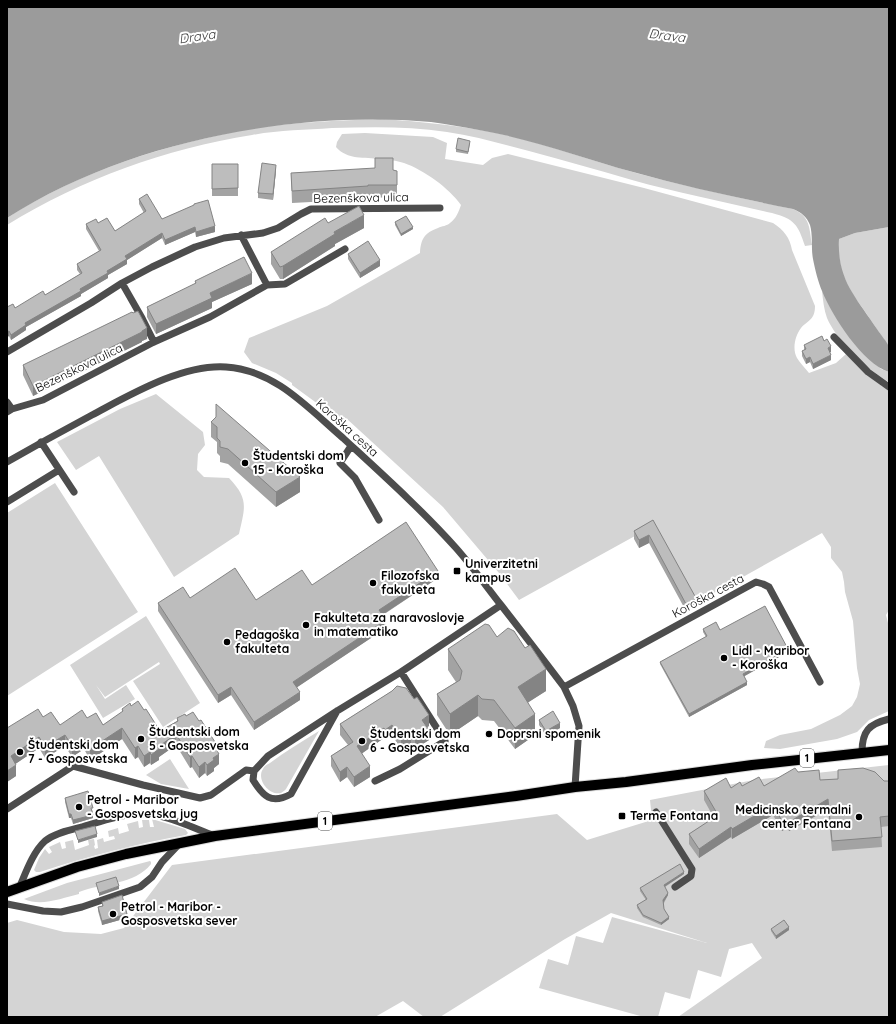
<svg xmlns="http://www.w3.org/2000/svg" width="896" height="1024" font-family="Quicksand,sans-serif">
<rect width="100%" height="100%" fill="#fff"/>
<path fill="#d4d4d4" d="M379 119C429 122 478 127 526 140 563 150 599 163 636 173 688 187 740 198 793 209 811 217 809 228 812 245L805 246C798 225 795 219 772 213 725 202 678 193 632 180 598 170 563 160 529 151 502 144 475 136 447 132 409 126 371 127 332 128 305 130 279 130 252 135 165 149 82 179 7 225V218C78 172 161 146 244 130 288 122 334 121 379 119Z
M365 133 433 137 447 143 445 159 483 165 492 158 508 154 644 188 773 223C784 230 790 238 792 250L815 306C815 320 808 320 801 328 795 336 792 349 797 358 800 363 805 368 809 373L836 363 846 354 867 375 889 391V610L886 615 889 627V711L869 720 857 732 837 739 780 749 764 748 766 741 780 735 811 729 840 715 852 706 857 697 860 684 857 668 853 621 845 592 844 582 842 572 831 558V547L822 533 696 603 653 526 519 600 499 573 443 507 347 419 343 420 336 419 331 416 318 404 292 385V383L276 373 252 363 244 352 249 338 327 306 420 253C421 239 424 233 438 228 442 226 447 226 450 223 456 219 459 211 461 205 449 188 424 170 404 163 397 161 387 159 380 159 365 157 347 160 336 147L337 142 342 134Z
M889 227V347L864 310 853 295 842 273 839 255V239L855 233Z
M822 291 839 322 881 369 889 372V382C869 371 836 340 827 318 824 310 823 300 822 291Z
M156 394 203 432 205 445 198 454 197 470 204 477 229 478C249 499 245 507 239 534L174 577 99 456 76 470 57 442 120 409Z
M55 483 138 612 7 696V513Z
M146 616 200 703 163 727 133 681 160 664 159 662 105 697 96 685 105 699 126 685 135 699 103 718 70 665Z
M319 731 286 789C285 790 283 792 281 793 269 796 256 779 263 769 264 766 268 764 270 763 286 751 303 741 319 731Z
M170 759 189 789 161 784 146 775Z
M889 765V1017H678L762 958 752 943 729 949 721 977 698 970 690 999 665 992 658 1017H644L539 988 548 959 568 965 576 936 603 943 612 917 707 943 611 913 565 939 440 1017H424L403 1001 375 1017H7V923L17 920 64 932 101 934 124 928 172 865 557 814 587 840 652 820 650 800 754 780Z
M152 819 185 829 188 833 186 835C136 844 88 856 40 872H36L34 870 39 858 45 849 49 854 52 852 49 847 60 842 62 849 66 848 65 842 73 840 75 850 89 845 88 840 94 839 95 845 94 846 95 849 98 848 97 840 103 838 104 842 115 839 114 836 109 837 108 831 118 828 119 834 129 831 127 824 138 821 139 828 143 827 142 820H149L150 827H154Z
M150 861 151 862V864C135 885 102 883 79 892V894C62 898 41 907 24 899L67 883Z"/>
<path fill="#9b9b9b" d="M7 7H889V227L855 233 839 239C837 280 856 297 877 329 880 334 888 343 889 347 891 354 889 365 889 372 863 364 832 316 822 291 818 282 815 269 813 259 811 249 813 235 810 225 807 217 801 212 793 209 739 198 686 187 633 172 582 158 532 139 479 130 463 127 447 124 431 122 292 110 125 142 7 218Z"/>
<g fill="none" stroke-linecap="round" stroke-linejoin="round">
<defs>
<path id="major" d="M7 892 77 867 126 854 215 836 516 796 575 787 626 782 752 765 889 750"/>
</defs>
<use href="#major" stroke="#dbdbdb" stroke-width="12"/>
<path stroke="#4d4d4d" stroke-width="7" d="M122 283 142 318 154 342
M267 285 285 284 345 249
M834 337 868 372 889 387
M7 352 91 303 122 283 152 267 195 247 224 238 263 233 278 228 301 214 311 209 440 208
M7 402 12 409 7 412
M12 409 43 400 154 342 210 317 267 285 241 235
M41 442 74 492
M351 446 340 463 355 478 379 520
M7 462C35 446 64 430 92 415 130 395 182 364 226 367 275 370 308 408 343 438 382 474 421 509 456 548 472 566 486 586 501 605 522 632 543 659 564 687L573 706 579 726 575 787
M7 502 59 470
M564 687 756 582 763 584 769 587 820 682
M337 711 291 794C271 805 263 796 253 780L254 771 268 756 337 711 401 672 501 605
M862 752C862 731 869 724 889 719
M375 781 400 769 445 741 401 672
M7 809 73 766 143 785 200 798 211 795 246 770 254 771
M656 812 692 869 691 876 675 887
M20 886C26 872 33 852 45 841 55 833 70 830 82 827 99 822 118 815 136 814 163 812 190 827 215 836
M7 904 43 911 61 912 82 907 140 887 152 877 162 862 180 843"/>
<use href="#major" stroke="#000" stroke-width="10"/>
</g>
<path fill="#a3a3a3" d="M470 143 468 154 456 152V149Z
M212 164H238V196H212Z
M276 170 273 200 258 198V193Z
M397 171V197L368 198V199L292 203 291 173Z
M139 199 162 219 194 206V204L215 232 196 237 195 232 165 245 162 238 127 260V264L108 275V278L81 294V296L26 327V330L11 340 9 336 7 337V307L15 308 45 295 80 274 77 270V264L99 251 86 229V224L98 223 115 231 144 213 139 204Z
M395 222 413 229 401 236 395 225Z
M328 223 364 228 335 244V246L283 279H280L271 264V252Z
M348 254 380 266 360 278 348 259Z
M195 281 252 284 212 302V308L156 334 147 317V307L195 284Z
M147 339 142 341V342L33 396 23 375V365Z
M804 345 831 352H830L831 360 813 369 810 362 806 364 802 356V351L804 350Z
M211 422 300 492 276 507 228 464 220 462V456L217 453V442L211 437Z
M653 520 696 606 686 611 649 543 639 548 634 539V531Z
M438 578 383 615 386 628 297 687 300 700 254 730 231 695 218 703 158 611V603L190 598 256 600 312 585Z
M703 629 720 630 788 652 744 676 747 685 689 717 660 664V662L706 637 703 632Z
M497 637 525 648 546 691 528 702 535 735 515 749 494 721 482 720 478 716 450 735 437 715V694L456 682 448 670V649Z
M392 691 429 726 427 727 429 740 415 749 411 743 401 749 392 735 385 740 384 738 362 753 370 777 354 787 347 777 340 782 331 766V756L348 745 340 735V724Z
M131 706 144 710 160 731 177 721V718L186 716 215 747 219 764 214 768V771L207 776 205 773 199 778 192 767 190 768 176 745 159 757V760L151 765 150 763 144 767 138 757 135 759 122 739 90 760 84 749 72 757 65 746 45 758 39 748 15 764 16 776 7 782V728L43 717 60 725 87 718 103 725 122 712V709Z
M539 720 560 728 546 736 539 725Z
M838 770 884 781H889V826L881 827 882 847 832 851 828 809 789 831 787 828 782 831 773 815 732 839 731 837 699 858 689 844V834L714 818 704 800V791L742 786H764L798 772 820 780 838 779Z
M65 798 93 811 92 812 93 818 73 824 71 818H69L65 802Z
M684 874 665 887 668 895 664 903V909L669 919 661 925 643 917 637 908V905L646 900 640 891V888Z
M102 902 127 918 102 925 98 911V907L102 906Z
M771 929 789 930 776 939 771 931Z"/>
<path fill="#848484" d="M276 165V170L273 200V194Z
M364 215V228L335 244V246L283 279V266L334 232Z
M215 226V232L196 237V232Z
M195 227V232L165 245V240Z
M413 227V229L401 236V234Z
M162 233V238L127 260V264L108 275V278L81 294V296L26 327V330L11 340V335L25 323 80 289 125 256Z
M380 260V266L360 278V273Z
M252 273V284L212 302V308L156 334V324L210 293Z
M147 328V339L142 341V342L33 396V386Z
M9 331V336L7 337V332Z
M831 346V352L828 353V348Z
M831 355V360L813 369V364Z
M810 357V362L806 364V359Z
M300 477V492L276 507V492Z
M649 535V543L639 548V540Z
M438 571V578L379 617V610Z
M696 598V606L686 611V604Z
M386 620V628L293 690V682Z
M788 649V652L743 677V674Z
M546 669V691L518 709V687Z
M747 682V685L689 717V714Z
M231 687V695L218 703V695Z
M300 692V700L254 730V722Z
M478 695V716L450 735V714Z
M535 714V735L515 749V728Z
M429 715V726L422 730V720Z
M560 723V728L546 736V731Z
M392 725V735L385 740V730Z
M122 728V739L90 760V749Z
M384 728V738L357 757V746Z
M429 730V740L415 749V739Z
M411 733V743L401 749V738Z
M176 734V745L159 757V760L151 765V755L158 747Z
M65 735V746L45 758V747Z
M39 737V748L11 767V756Z
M84 739V749L72 757V746Z
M138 746V757L135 759V748Z
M150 752V763L144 767V756Z
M219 754V764L214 768V771L207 776V765L213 758Z
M192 756V767L190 768V757Z
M205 762V773L199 778V767Z
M16 765V776L7 782V771Z
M370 766V777L354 787V777Z
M347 767V777L340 782V772Z
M828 799V809L789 831V822Z
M773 805V815L732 839V829Z
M69 814H71V818H69Z
M93 815V818L73 824V820Z
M787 819V828L782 831V821Z
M731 827V837L699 858V849Z
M97 834V837L78 843V840Z
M684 872V874L664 887V885Z
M119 886V889L99 896V893Z
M668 893V895L663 903V900Z
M127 914V918L102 925V921Z
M669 917V919L661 925V923Z
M789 927V930L776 939V936Z"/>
<path fill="#bdbdbd" stroke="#848484" d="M458 138 470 141 468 152 456 149Z
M375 158H393V170L397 171V185H368V186L292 191 291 173 375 168Z
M262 163 276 165 273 194 258 193Z
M212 164H238V188L212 189Z
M147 194 162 219 194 205V204L208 200 215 226 196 232 195 227 165 240 162 233 125 256 127 259 107 271 108 273 80 289 81 291 25 323 26 325 11 335 9 331 7 332V307L13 304 15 308 43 291 45 295 82 273 77 264 101 250 86 224 96 219 98 223 107 218 115 231 146 211 139 199Z
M359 206 364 215 334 232 335 234 283 266 280 267 271 252 325 218 328 223Z
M406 216 413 227 401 234 395 222Z
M368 241 380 260 360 273 348 254Z
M244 257 252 273 210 293 212 298 156 324 147 307 196 283 195 281Z
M138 311 147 328 142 331V332L33 386 23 365 132 312 133 313Z
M822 336 824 341 827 339 831 346 828 348 831 355 813 364 810 357 806 359 802 351 806 349 804 345Z
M216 404 300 477 276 492 228 449 220 447V441L217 438V427L211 422 216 417Z
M653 520 696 598 686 604 649 535 639 540 634 531Z
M406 522 438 571 379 610 386 620 293 682 300 692 254 722 231 687 218 695 158 603 183 587 190 598 235 568 256 600 302 570 312 585Z
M765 606 788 649 743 674 747 682 689 714 660 662 707 636 703 629 716 622 720 630Z
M485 624 489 625 497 637 508 628 514 631 525 648 530 645 546 669 518 687 535 714 515 728 494 700 482 699 478 695 450 714 437 694 460 680 462 671 448 649Z
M397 686 406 688 414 699 417 697 429 715 422 720 429 730 415 739 411 733 401 738 392 725 385 730 384 728 357 746 370 766 354 777 347 767 340 772 331 756 353 742 340 724 392 691Z
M138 701 144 710 146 709 160 731 178 721 177 718 185 714 186 716 193 712 199 721 201 720 215 742 213 744 219 754 213 758 214 760 207 765 205 762 199 767 192 756 190 757 176 734 158 747 159 749 151 755 150 752 144 756 138 746 135 748 122 728 90 749 84 739 72 746 65 735 45 747 39 737 11 756 16 765 7 771V728L38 709 43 717 51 712 60 725 82 710 87 718 96 713 103 725 123 711 122 709 130 703 131 706Z
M553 711 560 723 546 731 539 720Z
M795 768 798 772 819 770 820 780 838 779V770L863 768 875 772 884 781H889V816L880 817 882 837 832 841 828 799 789 822 787 819 782 821 773 805 732 829 731 827 699 849 689 834 718 815 704 791 726 778 731 788 740 782 742 786 759 777 764 786Z
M88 791 93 808H91L93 815 73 820 71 814H69L65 798Z
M95 826 97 834 78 840 75 831Z
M680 864 684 872 664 885 668 893 663 900 664 909 669 917 661 923 643 915 637 905 647 899 640 888Z
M116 877 119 886 99 893 96 883Z
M122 895 127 914 102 921 98 907 103 906 102 902Z
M784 920 789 927 776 936 771 929Z"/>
<g fill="#000" stroke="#fff" stroke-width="1.5">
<circle cx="245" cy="463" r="4"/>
<rect x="453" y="567" width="8" height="8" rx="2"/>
<circle cx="373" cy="583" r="4"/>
<circle cx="306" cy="625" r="4"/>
<circle cx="227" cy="642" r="4"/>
<circle cx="724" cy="658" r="4"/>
<circle cx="489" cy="734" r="4"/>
<circle cx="141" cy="739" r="4"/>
<circle cx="362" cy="741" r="4"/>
<circle cx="20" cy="752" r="4"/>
<circle cx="79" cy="807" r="4"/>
<rect x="618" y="812" width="8" height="8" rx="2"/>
<circle cx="859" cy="817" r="4"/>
<circle cx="113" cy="914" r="4"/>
</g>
<g text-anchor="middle" stroke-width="4" stroke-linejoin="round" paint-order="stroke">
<g fill="#fff" stroke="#4c4c4c" stroke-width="1">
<rect x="800" y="749" width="14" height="18" rx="3"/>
<rect x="318" y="812" width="14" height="18" rx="3"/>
</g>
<g font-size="11" font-weight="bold" fill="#000">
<text x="807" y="762">1</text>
<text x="325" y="825">1</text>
</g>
<g font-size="12" fill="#000" stroke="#fff">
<text transform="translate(361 198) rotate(-1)" y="4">Bezenškova ulica</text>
<text transform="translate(79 368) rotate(-26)" y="4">Bezenškova ulica</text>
<text transform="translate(347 428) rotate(42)" y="4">Koroška cesta</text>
<text transform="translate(708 596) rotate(-28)" y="4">Koroška cesta</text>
</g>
<g font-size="12" font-weight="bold" fill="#000" stroke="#fff" text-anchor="start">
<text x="253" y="460">Študentski dom<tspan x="253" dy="14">15 - Koroška</tspan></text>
<text x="465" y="568">Univerzitetni<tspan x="465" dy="14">kampus</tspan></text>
<text x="381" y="580">Filozofska<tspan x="381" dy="14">fakulteta</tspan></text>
<text x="314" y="622">Fakulteta za naravoslovje<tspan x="314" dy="14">in matematiko</tspan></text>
<text x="235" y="639">Pedagoška<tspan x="235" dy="14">fakulteta</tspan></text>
<text x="732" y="655">Lidl - Maribor<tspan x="732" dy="14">- Koroška</tspan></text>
<text x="149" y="736">Študentski dom<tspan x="149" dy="14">5 - Gosposvetska</tspan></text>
<text x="370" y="738">Študentski dom<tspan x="370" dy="14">6 - Gosposvetska</tspan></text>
<text x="497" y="738">Doprsni spomenik</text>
<text x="28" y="749">Študentski dom<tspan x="28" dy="14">7 - Gosposvetska</tspan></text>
<text x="87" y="804">Petrol - Maribor<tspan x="87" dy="14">- Gosposvetska jug</tspan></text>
<text x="851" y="814" text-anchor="end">Medicinsko termalni<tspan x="851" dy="14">center Fontana</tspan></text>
<text x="630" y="820">Terme Fontana</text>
<text x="121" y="911">Petrol - Maribor -<tspan x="121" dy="14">Gosposvetska sever</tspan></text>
</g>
<g font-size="13" font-style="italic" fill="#3c3c3c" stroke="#fff">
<text transform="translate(667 35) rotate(7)" y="5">Drava</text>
<text transform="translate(197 36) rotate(-8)" y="5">Drava</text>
</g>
</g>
<rect width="896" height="1024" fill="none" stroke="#000000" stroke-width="16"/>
</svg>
